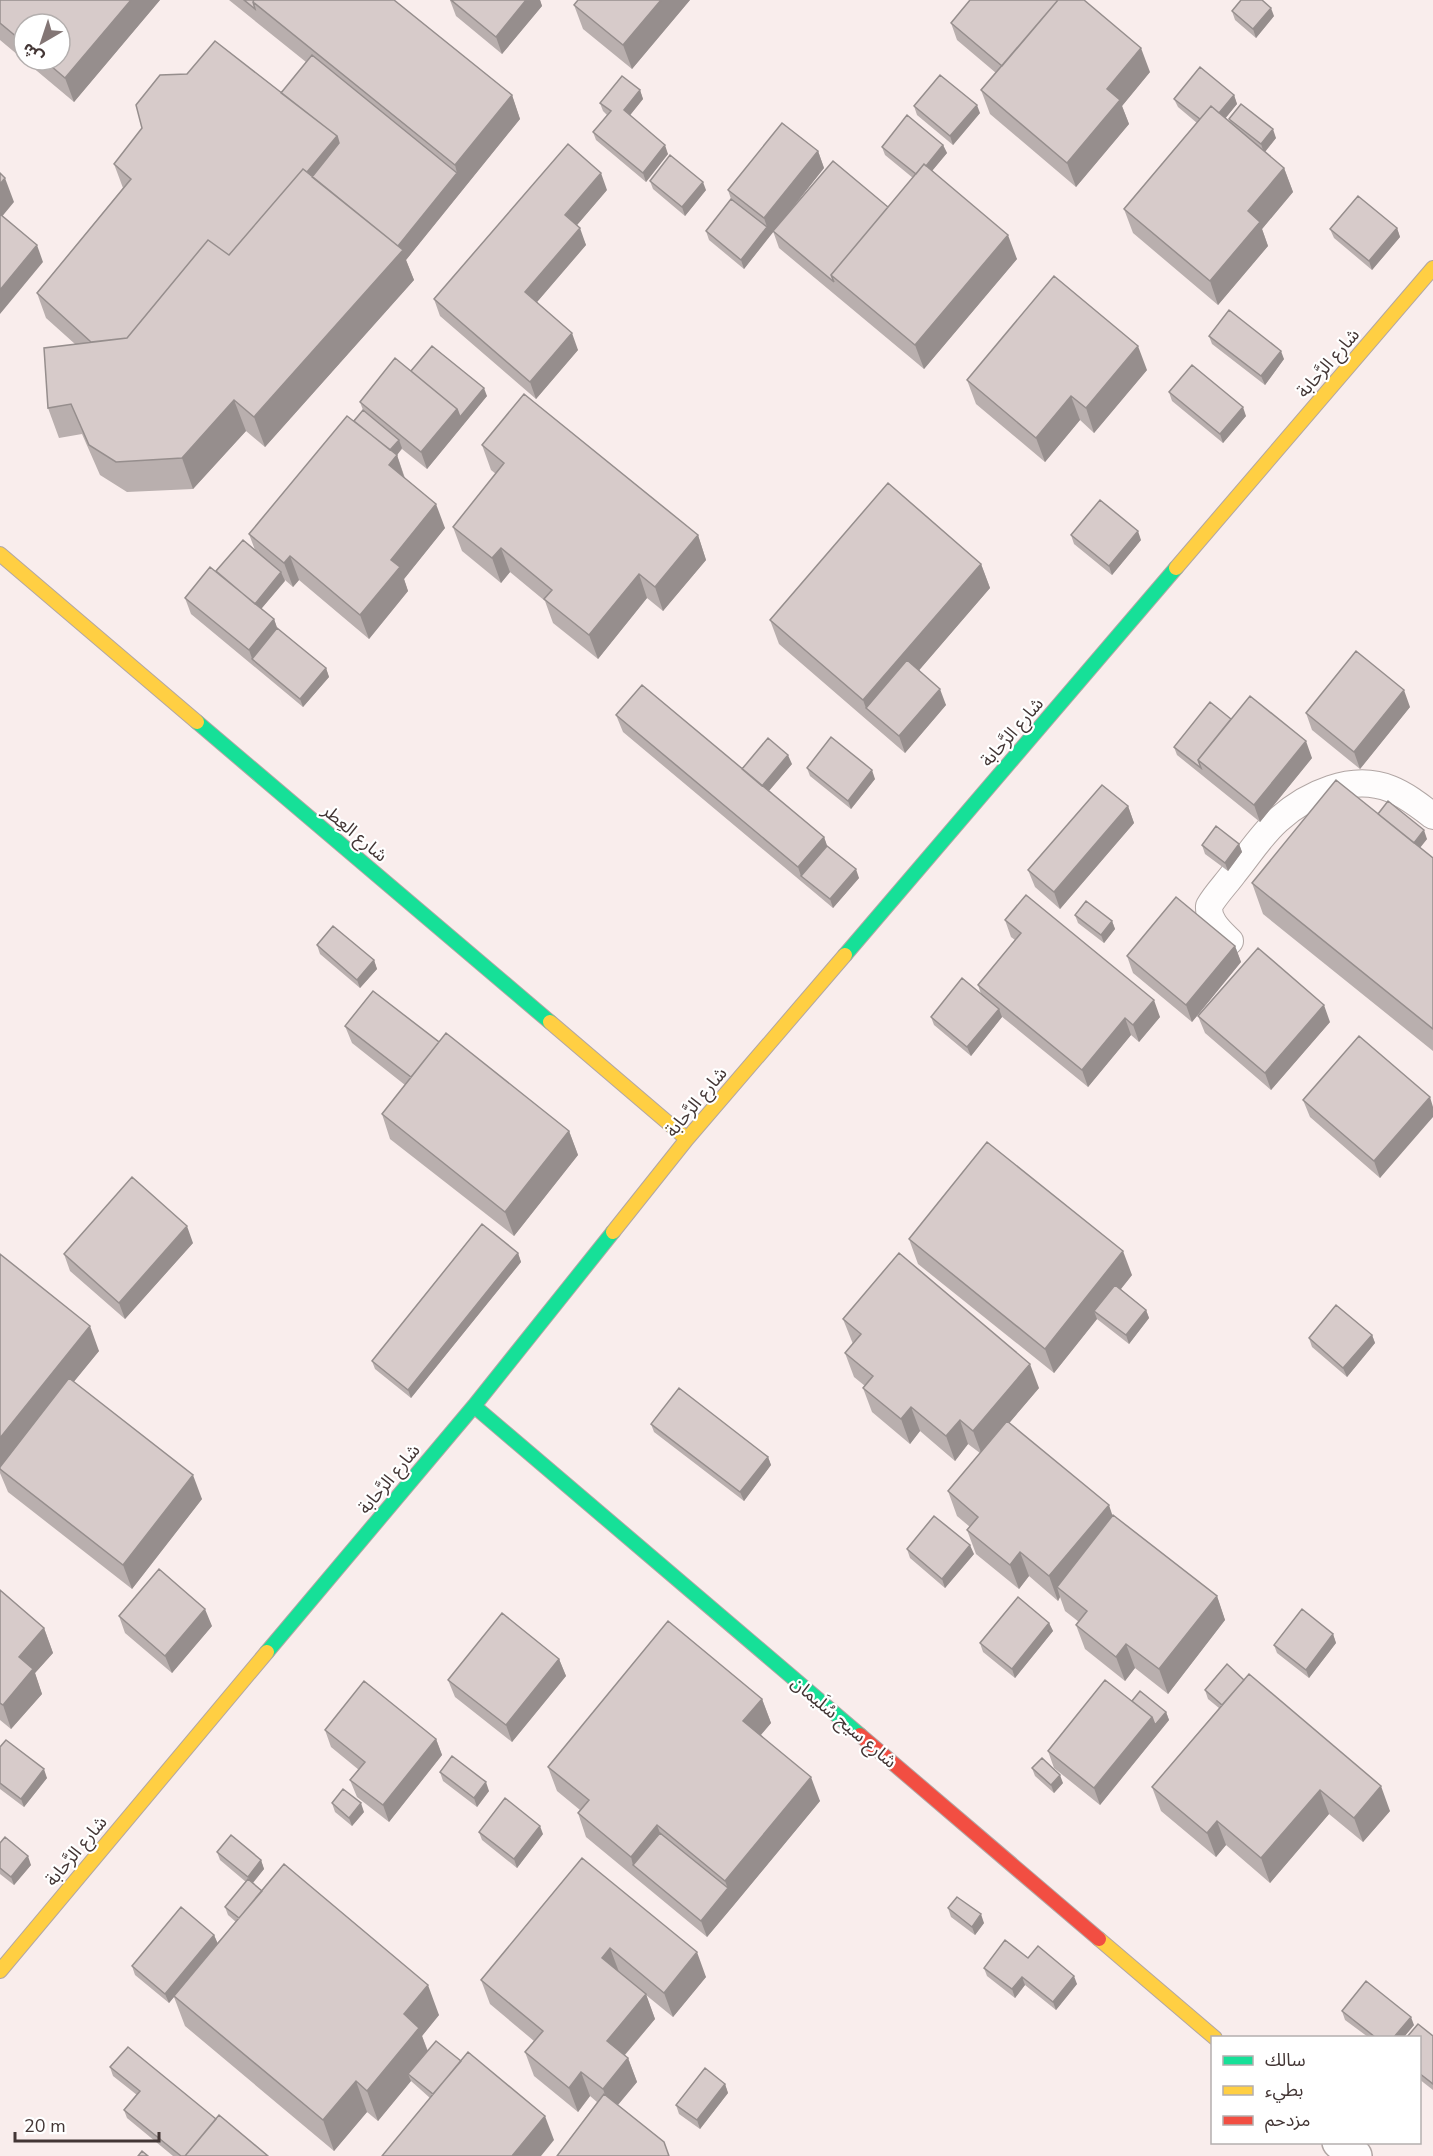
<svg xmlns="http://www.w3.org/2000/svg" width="1433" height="2156" font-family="'Nunito Sans','Noto Sans Arabic',sans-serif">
<rect width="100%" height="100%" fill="#f9edec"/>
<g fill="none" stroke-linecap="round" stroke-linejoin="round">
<defs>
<path id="lane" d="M1230 941C1220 931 1208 921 1209 906 1216 894 1226 884 1234 873 1248 856 1261 835 1278 820 1307 794 1352 773 1391 789 1406 795 1420 806 1433 816"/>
<path id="street" d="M1339 2142 1355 2156"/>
<path id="fast" d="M197 722 550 1022
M845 955 1176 568
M474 1406 860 1735
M267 1652 474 1406 613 1232"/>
<path id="slow" d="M0 554 197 722
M1176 568 1433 268
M550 1022 687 1139
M613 1232 687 1139 845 955
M1099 1939 1215 2038
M0 1971 267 1652"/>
<path id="jam" d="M860 1735 1099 1939"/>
</defs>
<use href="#lane" stroke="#b1a6a4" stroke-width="28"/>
<use href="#street" stroke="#b1a6a4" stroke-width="36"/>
<use href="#fast" stroke="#b1a6a4" stroke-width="16"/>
<use href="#slow" stroke="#b1a6a4" stroke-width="16"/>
<use href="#jam" stroke="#b1a6a4" stroke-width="16"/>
<use href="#lane" stroke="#fefcfc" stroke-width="26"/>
<use href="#street" stroke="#fefcfc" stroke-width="33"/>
<use href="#fast" stroke="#16e098" stroke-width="14"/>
<use href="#slow" stroke="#ffcf43" stroke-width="14"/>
<use href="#jam" stroke="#f24e42" stroke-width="14"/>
</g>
<path fill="#b9afae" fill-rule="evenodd" d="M0 0H160L74 102 0 40ZM24 24 60 60H24Z
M229 0H394L512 95 520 119 406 260 414 280 265 447 246 431 193 489 127 492 100 475 82 434 59 438 48 408 75 344 46 318 37 293 123 188 114 164 281 93 306 62Z
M450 0H540L542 6 502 54 456 16Z
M578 0H690L632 69 583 29 574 5Z
M1232 11 1274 16 1256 38 1235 20Z
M951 23 1150 72 1122 106 1129 124 1076 187 990 114 981 90 996 73 957 40Z
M640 90 643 99 630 115 668 154 646 182 596 140 593 132 607 115 603 111 600 103Z
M1234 95 1237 104 1225 118 1230 122 1229 119 1276 138 1265 152 1284 168 1293 192 1262 229 1268 246 1218 305 1133 233 1124 209 1197 123 1178 107 1174 99Z
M914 106 980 113 953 145 917 115Z
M943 145 947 153 932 171 1017 259 924 369 779 248 773 231 744 269 709 240 706 231 731 199 728 190 818 151 824 168 785 217 888 207 913 178 885 155 882 147Z
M650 181 706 190 685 216 653 189Z
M607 190 577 225 586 245 537 302 578 350 536 399 440 316 434 299Z
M1397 228 1400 237 1372 270 1334 238 1330 229Z
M1209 336 1284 359 1265 385 1212 344Z
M1147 370 1094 433 1080 420 1045 462 976 404 967 380Z
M411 371 487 396 427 469 402 449 397 455 405 478 445 528 404 579 408 591 369 639 299 580 293 587 285 580 261 609 274 619 277 628 326 668 329 677 303 707 191 614 185 598 255 550 249 534 363 410 360 402Z
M1169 392 1246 416 1223 443 1172 401Z
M482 445 698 535 706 560 663 611 647 598 598 659 553 623 545 601 510 572 501 583 462 551 453 527 496 474 491 470Z
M1071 535 1141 540 1112 575 1074 544Z
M981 564 990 588 919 670 946 705 905 753 779 644 770 620Z
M1410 707 1360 769 1312 730 1306 713Z
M616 715 742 769 792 764 768 791 824 837 827 846 859 878 833 908 623 732Z
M1231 719 1312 758 1260 822 1177 755 1174 747Z
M807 768 875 779 851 809 810 776Z
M1128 806 1134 823 1060 909 1035 887 1028 870Z
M1378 814 1427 839 1420 848 1433 858V1051L1263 914 1252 883Z
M1239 844 1242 852 1228 871 1205 854 1202 845Z
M1075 915 1112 921 1115 929 1104 943 1078 923Z
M1005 920 1160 1017 1139 1042 1131 1035 1088 1087 1001 1016 1002 1017 971 1056 934 1025 931 1017 981 994 978 985 1015 940 1011 937Z
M317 945 374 960 377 969 360 988 320 954Z
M1235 946 1241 962 1192 1022 1133 973 1127 956Z
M1198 1016 1330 1022 1271 1090 1205 1033Z
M345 1026 439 1042 569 1131 578 1155 514 1236 390 1139 382 1114 405 1085 352 1043Z
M1303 1100 1433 1107 1380 1178 1310 1117Z
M909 1239 1132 1275 1121 1289 1146 1310 1149 1318 1129 1344 1097 1319 1054 1373 918 1264Z
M193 1243 125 1319 70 1271 64 1254Z
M518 1253 521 1262 411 1398 375 1369 372 1361Z
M0 1254 99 1351 73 1382 202 1499 132 1589 8 1492 0 1473Z
M843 1319 1039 1388 1009 1423 1112 1516 1217 1596 1225 1620 1168 1694 1135 1668 1125 1681 1085 1649 1076 1625 1079 1622 1065 1611 1060 1597 1058 1601 1029 1576 1019 1589 976 1554 967 1530 970 1527 957 1516 948 1491 980 1453 968 1444 955 1461 920 1431 910 1444 872 1412 863 1388 865 1386 854 1377 845 1353 853 1344Z
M1372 1335 1375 1343 1347 1377 1312 1347 1309 1338Z
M651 1424 768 1457 771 1465 744 1501 654 1432Z
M907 1549 974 1554 945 1588 910 1558Z
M0 1590 44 1628 53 1653 35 1673 42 1694 11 1729 0 1720Z
M119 1616 212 1626 172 1673 125 1633Z
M1049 1623 1053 1631 1015 1678 983 1652 980 1643Z
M1333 1634 1336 1643 1309 1678 1277 1653 1274 1645Z
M559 1659 566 1676 512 1742 455 1697 448 1680Z
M1205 1690 1390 1811 1363 1842 1329 1814 1270 1883 1226 1845 1216 1857 1161 1811 1152 1787 1219 1708 1208 1699Z
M762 1699 771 1723 761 1735 820 1801 707 1937 586 1837 578 1813 580 1810 557 1791 548 1767Z
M1132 1701 1166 1712 1169 1720 1100 1805 1054 1768 1048 1751Z
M325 1730 436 1739 442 1755 389 1822 357 1797 350 1780 359 1770 331 1747Z
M0 1747 47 1778 24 1807 0 1789Z
M1032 1768 1063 1783 1054 1793 1035 1776Z
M440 1772 489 1791 477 1807 443 1781Z
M332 1803 364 1812 352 1826 335 1812Z
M479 1832 543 1834 517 1868 482 1840Z
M0 1843 31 1865 14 1885 0 1874Z
M217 1852 261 1860 264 1869 253 1883 262 1891 439 2015 422 2036 428 2051 554 2140 430 2098 411 2081 378 2121 367 2112 334 2151 185 2026 174 1997 169 2003 135 1975 132 1966 214 1935 217 1943 236 1922 228 1915 225 1907 246 1882 220 1860Z
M582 1858 706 1977 673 2017 646 1995 655 2019 625 2055 628 2058 637 2082 618 2105 664 2142 669 2156H557L597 2102 590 2096 578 2112 534 2076 525 2052 534 2041 490 2004 481 1980Z
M948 1908 984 1923 975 1935 951 1917Z
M1028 1958 1077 1984 1056 2010 1025 1985 1015 1998 987 1976 984 1968Z
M1342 2011 1414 2025 1404 2037H1368L1345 2020Z
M1433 2036V2090L1419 2079V2037Z
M110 2067 216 2119 268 2156H173L127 2118 124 2110 137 2095 113 2076Z
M725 2084 728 2093 700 2129 679 2114 676 2105Z"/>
<path fill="#968e8d" d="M131 0H160L74 102 65 78Z
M526 0H540L542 6 502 54 496 37Z
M661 0H690L632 69 623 45Z
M1271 8 1274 16 1256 38 1253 29Z
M1141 48 1150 72 1122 106 1129 124 1076 187 1067 163 1107 89Z
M640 90 643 99 627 119 624 110Z
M512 95 520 119 406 260 414 280 265 447 254 417 393 252 457 173 455 165Z
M1234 95 1237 104 1212 135 1209 126Z
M977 105 980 113 953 145 950 136Z
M1273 129 1276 138 1264 153 1261 144Z
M337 136 346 160 231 262Z
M665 145 668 154 646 182 643 173Z
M943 145 947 153 921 184 918 176Z
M818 151 824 168 744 269 741 260 767 227 764 218Z
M1284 168 1293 192 1262 229 1268 246 1218 305 1210 281 1248 211Z
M601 173 607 190 571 232 565 215Z
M5 178 14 202 0 219V184Z
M703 182 706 190 685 216 682 207Z
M580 228 586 245 531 309 525 292Z
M1397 228 1400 237 1372 270 1369 261Z
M1008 235 1017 259 924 369 915 345Z
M37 245 43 262 0 314V290Z
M572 333 578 350 536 399 530 382Z
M1138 346 1147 370 1094 433 1086 408Z
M1281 351 1284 359 1265 385 1261 376Z
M484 388 487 396 427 469 421 452 457 409Z
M1071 396 1080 420 1045 462 1036 438Z
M234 400 246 431 193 489 182 458Z
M1243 407 1246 416 1223 443 1220 434Z
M399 440 402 448 397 455 405 480 398 489 385 457Z
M436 504 445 528 404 579 408 591 369 639 360 615 391 560Z
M1138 531 1141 540 1112 575 1109 566Z
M698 535 706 560 663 611 655 587Z
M501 548 510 572 501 583 492 558Z
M290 556 299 580 293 587 284 563Z
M981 564 990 588 878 718 866 708 863 700Z
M281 572 285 581 256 615 253 607Z
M639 574 647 598 598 659 589 635Z
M274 619 280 636 252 659 255 667 249 650Z
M326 668 329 677 303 707 300 699Z
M940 689 946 705 905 753 899 736Z
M1404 690 1410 707 1360 769 1354 752Z
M1306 741 1312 758 1260 822 1254 805Z
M788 755 792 764 763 798 760 789Z
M872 770 875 779 851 809 848 801Z
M1128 806 1134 823 1060 909 1054 892Z
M1424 830 1427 839 1409 861 1406 852Z
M824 837 830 854 801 876 798 867Z
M1239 844 1242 852 1228 871 1225 863Z
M856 869 859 878 833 908 830 899Z
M1112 921 1115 929 1104 943 1101 935Z
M1235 946 1241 962 1192 1022 1186 1005Z
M374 960 377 969 360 988 357 980Z
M1154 1000 1160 1017 1139 1042 1133 1025Z
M1324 1005 1330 1022 1271 1090 1265 1073Z
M999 1009 1002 1017 971 1056 967 1047Z
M1125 1018 1131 1035 1088 1087 1082 1070Z
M1430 1097 1433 1107V1117L1380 1178 1374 1161Z
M569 1131 578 1155 514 1236 505 1212Z
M187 1226 193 1243 125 1319 119 1303Z
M1123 1251 1132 1275 1100 1315 1094 1311 1097 1319 1054 1373 1045 1349Z
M518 1253 521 1262 411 1398 408 1390Z
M1146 1310 1149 1318 1129 1344 1126 1335Z
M90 1326 99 1351 2 1470 0 1469V1438Z
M1372 1335 1375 1343 1347 1377 1343 1368Z
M1030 1364 1039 1388 982 1455 973 1431Z
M911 1407 920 1431 910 1444 901 1419Z
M960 1420 968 1444 955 1461 946 1436Z
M768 1457 771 1465 744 1501 740 1492Z
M193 1475 202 1499 132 1589 123 1565Z
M1109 1505 1117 1529 1057 1587 1060 1597 1058 1601 1049 1576Z
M970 1545 974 1554 945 1588 942 1579Z
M1020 1552 1029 1576 1019 1589 1010 1565Z
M1217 1596 1225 1620 1168 1694 1159 1669Z
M205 1609 212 1626 172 1673 165 1656Z
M1049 1623 1053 1631 1015 1678 1012 1669Z
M44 1628 53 1653 35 1673 42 1694 11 1729 3 1705 19 1657Z
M1333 1634 1336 1643 1309 1678 1306 1670Z
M1126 1644 1135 1668 1125 1681 1116 1657Z
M559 1659 566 1676 512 1742 506 1725Z
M762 1699 771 1723 752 1745 743 1721Z
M1166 1712 1169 1720 1100 1805 1094 1788 1152 1717Z
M436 1739 442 1755 389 1822 383 1805Z
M44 1769 47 1778 24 1807 21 1799Z
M1060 1775 1063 1783 1054 1793 1051 1785Z
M811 1777 820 1801 734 1905 725 1881Z
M486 1782 489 1791 477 1807 474 1798Z
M1381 1786 1390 1811 1363 1842 1354 1818Z
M1320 1790 1329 1814 1270 1883 1261 1858Z
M361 1803 364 1812 352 1826 349 1818Z
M1217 1821 1226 1845 1216 1857 1207 1833Z
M657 1825 666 1849 633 1865 631 1857Z
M540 1826 543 1834 517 1868 514 1859Z
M28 1856 31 1865 14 1885 11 1877Z
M261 1860 264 1869 251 1885 248 1877Z
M728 1888 734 1905 707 1937 701 1921Z
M981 1914 984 1923 975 1935 972 1927Z
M214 1935 218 1944 169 2003 165 1994Z
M610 1948 619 1972 602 1958Z
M697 1952 706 1977 673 2017 664 1993Z
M1074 1976 1077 1984 1056 2010 1053 2002Z
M1022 1977 1025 1985 1015 1998 1012 1989Z
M428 1985 439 2015 422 2036 430 2058 408 2074 411 2081 378 2121 367 2091 404 2014Z
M646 1994 655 2019 616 2065 607 2041Z
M1411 2017 1414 2025 1404 2037H1394Z
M628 2058 637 2082 611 2113 603 2089Z
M581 2072 590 2096 578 2112 569 2088Z
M356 2081 367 2112 334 2151 323 2120Z
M725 2084 728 2093 700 2129 697 2120Z
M545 2116 554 2140 541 2156H512Z"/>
<path fill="#d7cbca" stroke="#968e8d" stroke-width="1.5" d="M0 0H131L65 78 44 60H60V24H24V43L0 23Z
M244 0H254L253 2 255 9Z
M254 0H394L512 95 455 165 253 2Z
M451 0H526L496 37Z
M578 0H661L623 45 574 5Z
M970 0H1058L1002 66 951 23Z
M1058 0H1084L1141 48 1107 89 1120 100 1067 163 981 90Z
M1241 0H1262L1271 8 1253 29 1232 11Z
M215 41 337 136 307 172 303 169 229 255 208 240 127 338 91 342 37 293 131 179 114 164 142 128 136 105 160 75 187 74Z
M312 55 457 173 398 246 312 177 339 143 337 136 281 93Z
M1200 67 1234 95 1219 113 1211 106 1200 119 1174 99Z
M940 75 977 105 950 136 914 106Z
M622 76 640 90 624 110 665 145 643 173 593 132 611 111 600 103Z
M1241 104 1273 129 1261 144 1229 119Z
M1211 106 1284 168 1248 211 1260 222 1210 281 1124 209Z
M907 115 943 145 926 166 924 164 916 174 882 147Z
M782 123 818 151 764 218 728 190Z
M568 144 601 173 565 215 580 228 525 292 572 333 530 382 434 299Z
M670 155 703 182 682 207 650 181Z
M833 161 888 207 831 275 834 282 773 231Z
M924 164 1008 235 915 345 831 275Z
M303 169 403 250 254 417 234 400 182 458 116 462 89 445 71 404 48 408 44 348 127 338 208 240 229 255Z
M0 173 5 178 0 184Z
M1358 196 1397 228 1369 261 1330 229Z
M731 199 767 227 741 260 706 231Z
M0 214 37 245 0 290Z
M1054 276 1138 346 1086 408 1071 396 1036 438 967 380Z
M1229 310 1281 351 1261 376 1209 336Z
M432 346 484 388 460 417 457 409 411 371Z
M395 358 457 409 421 452 360 402Z
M1192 365 1243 407 1220 434 1169 392Z
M524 394 698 535 655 587 639 574 589 635 544 599 552 590 501 548 492 558 453 527 504 463 482 445Z
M363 410 399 440 390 450 354 421Z
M347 416 397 455 389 465 436 504 391 560 400 567 360 615 290 556 284 563 249 534Z
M888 483 981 564 863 700 770 620Z
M1100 500 1138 531 1109 566 1071 535Z
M243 540 281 572 255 604 216 571Z
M210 567 274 619 249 650 185 598Z
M277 628 326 668 300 699 252 659Z
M1356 651 1404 690 1354 752 1306 713Z
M907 660 940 689 899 736 866 708Z
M642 685 824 837 798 867 616 715Z
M1250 696 1306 741 1254 805 1198 760Z
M1210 702 1231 719 1198 760 1201 768 1174 747Z
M831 737 872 770 848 801 807 768Z
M768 738 788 755 762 786 742 769Z
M1336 780 1433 858V1029L1252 883Z
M1102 785 1128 806 1054 892 1028 870Z
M1388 801 1424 830 1414 843 1378 814Z
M1216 826 1239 844 1225 863 1202 845Z
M827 846 856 869 830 899 801 876Z
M1026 895 1154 1000 1133 1025 1125 1018 1082 1070 978 985 1021 933 1005 920Z
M1176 897 1235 946 1186 1005 1127 956Z
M1086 901 1112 921 1101 935 1075 915Z
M333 926 374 960 357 980 317 945Z
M1258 948 1324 1005 1265 1073 1198 1016Z
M962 978 999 1009 967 1047 931 1017Z
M373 991 439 1042 411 1077 345 1026Z
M446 1033 569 1131 505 1212 382 1114Z
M1359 1036 1430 1097 1374 1161 1303 1100Z
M987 1142 1123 1251 1045 1349 909 1239Z
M132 1177 187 1226 119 1303 64 1254Z
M482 1224 518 1253 408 1390 372 1361Z
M899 1253 1030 1364 973 1431 960 1420 946 1436 911 1407 901 1419 863 1388 873 1376 845 1353 861 1334 843 1319Z
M0 1254 90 1326 0 1438Z
M1115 1285 1146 1310 1126 1335 1094 1311Z
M1336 1305 1372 1335 1343 1368 1309 1338Z
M69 1378 193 1475 123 1565 0 1469V1467Z
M679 1388 768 1457 740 1492 651 1424Z
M1007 1421 1109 1505 1049 1576 1020 1552 1010 1565 967 1530 978 1517 948 1491Z
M1113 1515 1217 1596 1159 1669 1126 1644 1116 1657 1076 1625 1087 1611 1057 1587Z
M934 1516 970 1545 942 1579 907 1549Z
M159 1569 205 1609 165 1656 119 1616Z
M0 1590 44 1628 19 1657 33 1669 3 1705 0 1703Z
M1018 1597 1049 1623 1012 1669 980 1643Z
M1302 1609 1333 1634 1306 1670 1274 1645Z
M502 1613 559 1659 506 1725 448 1680Z
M668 1621 762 1699 743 1721 811 1777 725 1881 657 1825 631 1857 578 1813 589 1800 548 1767Z
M1227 1664 1244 1680 1222 1705 1205 1690Z
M1249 1674 1381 1786 1354 1818 1320 1790 1261 1858 1217 1821 1207 1833 1152 1787Z
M1105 1680 1152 1717 1094 1788 1048 1751Z
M364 1681 436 1739 383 1805 350 1780 365 1762 325 1730Z
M1140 1691 1166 1712 1155 1725 1152 1717 1132 1701Z
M6 1740 44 1769 21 1799 0 1783V1747Z
M452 1756 486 1782 474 1798 440 1772Z
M1042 1758 1060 1775 1051 1785 1032 1768Z
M343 1789 361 1803 349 1818 332 1803Z
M505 1798 540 1826 514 1859 479 1832Z
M660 1833 728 1888 701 1921 633 1865Z
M231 1835 261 1860 248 1877 217 1852Z
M5 1837 28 1856 11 1877 0 1868V1843Z
M582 1858 697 1952 664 1993 610 1948 602 1958 646 1994 607 2041 628 2058 603 2089 581 2072 569 2088 525 2052 543 2031 481 1980Z
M284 1864 428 1985 404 2014 419 2028 367 2091 356 2081 323 2120 174 1996Z
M248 1879 262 1891 239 1918 225 1907Z
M957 1897 981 1914 972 1927 948 1908Z
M181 1907 214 1935 165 1994 132 1966Z
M1005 1940 1028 1958 1038 1946 1074 1976 1053 2002 1022 1977 1012 1989 984 1968Z
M1366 1981 1411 2017 1394 2037H1375L1342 2011Z
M1418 2024 1433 2036V2084L1419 2073V2037H1407Z
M436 2041 461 2061 433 2094 408 2074Z
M128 2047 216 2119 185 2156H181L124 2110 140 2091 110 2067Z
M468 2052 545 2116 512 2156H382Z
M705 2068 725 2084 697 2120 676 2105Z
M604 2094 664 2142 669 2156H557Z
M219 2115 268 2156H185Z
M142 2151 148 2156H138Z"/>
<g text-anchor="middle" stroke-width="4.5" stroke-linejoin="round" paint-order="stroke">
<g font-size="18" fill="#433635" stroke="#fff">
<text transform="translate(1328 363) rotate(-49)" y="6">شارع الرَّحابة</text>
<text transform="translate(1012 732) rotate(-49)" y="6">شارع الرَّحابة</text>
<text transform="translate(355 833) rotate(40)" y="6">شارع العِطر</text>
<text transform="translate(696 1102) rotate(-50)" y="6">شارع الرَّحابة</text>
<text transform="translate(389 1479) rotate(-50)" y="6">شارع الرَّحابة</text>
<text transform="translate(844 1722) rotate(40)" y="6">شارع سيح سُلَيمان</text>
<text transform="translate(76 1851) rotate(-50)" y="6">شارع الرَّحابة</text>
</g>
</g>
<rect x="1211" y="2036" width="210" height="108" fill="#ffffff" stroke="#b4afae" stroke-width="1.5"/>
<rect x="1223" y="2056" width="30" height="9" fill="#16e098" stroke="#b4afae" stroke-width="1.5"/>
<text x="1265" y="2066" font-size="18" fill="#433635">سالك</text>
<rect x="1223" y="2086" width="30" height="9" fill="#ffcf43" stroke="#b4afae" stroke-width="1.5"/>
<text x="1265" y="2096" font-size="18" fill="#433635">بطيء</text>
<rect x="1223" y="2116" width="30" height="9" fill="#f24e42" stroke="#b4afae" stroke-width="1.5"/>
<text x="1265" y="2126" font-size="18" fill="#433635">مزدحم</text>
<g transform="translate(42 42) rotate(219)"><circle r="28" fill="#ffffff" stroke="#b4afae" stroke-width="1.5"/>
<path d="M0-4.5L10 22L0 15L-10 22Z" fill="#837675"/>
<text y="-9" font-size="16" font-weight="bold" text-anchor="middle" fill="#433635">ش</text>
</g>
<path d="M15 2132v9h144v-9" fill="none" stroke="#433635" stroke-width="3"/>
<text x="24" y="2132" font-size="18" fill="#433635" stroke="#ffffff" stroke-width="4.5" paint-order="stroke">20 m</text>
</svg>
